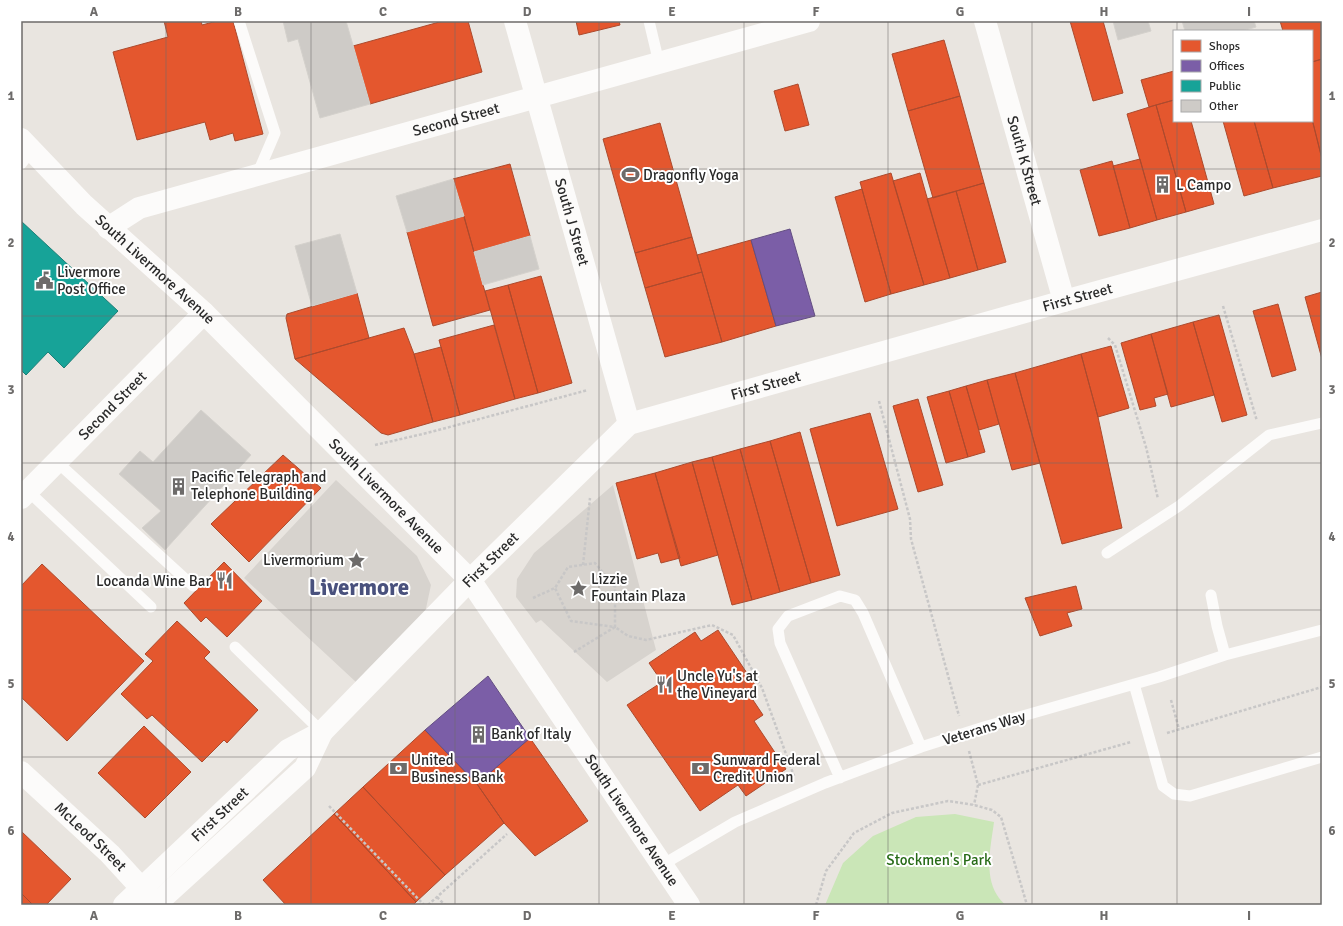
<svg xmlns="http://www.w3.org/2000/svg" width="1343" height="926" font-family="Signika,sans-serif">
<rect width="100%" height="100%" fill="#e9e5e0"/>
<path fill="#cae6b7" d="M955 814 994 822C991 845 984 874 997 895 999 899 1003 902 1005 905H825L843 863 873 836 916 817Z"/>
<path fill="#d7d3ce" d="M336 480 417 556 431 585 425 613 357 683 244 578Z
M613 485 656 650 607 682 541 620 536 623 516 597 517 579 534 553Z"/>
<path fill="#e4572e" stroke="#ac4a2d" d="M164 21H201L202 25 217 21H233L263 134 235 141 233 133 210 140 205 122 137 140 113 52 168 37Z
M443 21H468L482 72 370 104 353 46Z
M576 21H619L620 25 579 35Z
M1070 21H1103L1123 93 1093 101Z
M1280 21H1322V59L1312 62V31H1283Z
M944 40 960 96 908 111 892 54Z
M1322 59V159L1312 119V62Z
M1174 71V100L1149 107 1141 80Z
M798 84 809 125 785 131 774 91Z
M960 96 984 183 933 198 908 111Z
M1174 100V121H1191L1214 204 1186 212 1156 105Z
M1156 105 1186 212 1157 220 1127 114Z
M1312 119 1322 159V176L1273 188 1254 121H1312Z
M1223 121H1254L1273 188 1244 196Z
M660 123 692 237 635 253 603 139Z
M1140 159 1157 220 1130 228 1113 166Z
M1112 161 1130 228 1099 236 1080 170Z
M510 164 530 236 474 252 453 179Z
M891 173 924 285 891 294 860 182Z
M920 173 950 278 924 285 893 181Z
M984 183 1006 262 978 270 956 191Z
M862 189 891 294 865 302 835 197Z
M956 191 978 270 950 278 927 199Z
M464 216 490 310 433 326 407 232Z
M692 237 702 272 645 288 635 253Z
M751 240 776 326 722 342 697 255Z
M702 272 722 342 665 357 645 288Z
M541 276 572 383 538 393 508 285Z
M508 285 538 393 515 399 485 291Z
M1322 292V359L1305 297Z
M357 293 369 338 295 359 286 318 287 314Z
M1278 304 1296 370 1272 377 1253 311Z
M1219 315 1247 415 1222 422 1193 322Z
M1193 322 1214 395 1171 407 1151 334Z
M494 325 515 399 460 415 439 340Z
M404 328 414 354 433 422 388 435 381 433 295 359Z
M1151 334 1168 394 1154 398 1156 406 1140 410 1121 343Z
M1111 346 1129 408 1098 417 1081 354Z
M441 347 460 415 433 422 414 354Z
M1081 354 1098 417 1122 528 1062 544 1015 373Z
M1015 373 1040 463 1012 470 987 380Z
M987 380 999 424 979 430 966 386Z
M966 386 985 452 968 457 949 391Z
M949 391 968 457 946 463 927 397Z
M918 399 943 485 918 492 893 406Z
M870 413 898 509 837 526 810 429Z
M800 432 840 575 811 583 770 441Z
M770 441 811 583 780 592 740 449Z
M740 449 780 592 752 600 712 457Z
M283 455 321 488 249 562 211 524Z
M712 457 752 600 732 605 692 462Z
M692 462 718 555 681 566 655 473Z
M655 473 680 558 661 563 658 553 637 559 616 483Z
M224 562 262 601 227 637 206 617 201 622 184 603Z
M42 564 144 661 67 741 21 697V586Z
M1076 586 1082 609 1067 613 1072 626 1040 636 1025 598Z
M177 621 210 652 204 658 258 710 227 743 224 740 202 762 152 715 147 719 121 694 153 661 145 654Z
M718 630 755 685 747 691 763 715 754 721 786 769 746 796 738 785 700 811 627 705 662 682 649 663 695 632 701 641Z
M144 726 191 772 145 818 98 773Z
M425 730 477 784 504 823 445 875 363 787Z
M530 738 588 821 535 856 504 823 477 784Z
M363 787 445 875 416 902 334 814Z
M334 814 416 902 413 905H286L263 880Z
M21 831 71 879 46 905H33L21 893Z
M21 893 33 905H21Z"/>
<path fill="#7b5ea7" stroke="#634e82" d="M790 229 815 316 776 326 751 240Z
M488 676 530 738 477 784 425 730Z"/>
<path fill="#17a398" stroke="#1d7f77" d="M21 221 118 311 64 368 48 352 26 375 21 370Z"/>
<path fill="#cecbc7" stroke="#d4d1cc" d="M283 21H346L370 104 320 118 298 39 288 42Z
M1113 21H1148L1151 31 1118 40Z
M1182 21H1254L1256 27 1242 31H1185Z
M453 179 464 216 407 232 396 196Z
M340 234 357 293 312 306 295 246Z
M530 236 539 269 483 285 474 252Z
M201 410 251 455 165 550 142 528 161 511 119 474 140 451 153 462Z"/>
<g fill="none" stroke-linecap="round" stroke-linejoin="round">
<path stroke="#c8c7c7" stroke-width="2.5" stroke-dasharray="3 2" stroke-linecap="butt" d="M1223 306 1257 421
M1108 338 1115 345 1146 447 1158 499
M879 401 910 519 911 539 959 716
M375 445 427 433 588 390
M583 565 590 498
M533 598 555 588 568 567 595 563 615 587V627L571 621 555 588
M574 652 615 627 628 636 646 640 712 625 733 635 762 688 794 776
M1171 700 1179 729
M1167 733 1322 687
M969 751 978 785 974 805
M978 785 1131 742
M329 806 424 905
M437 897 445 905
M428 905 507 834
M816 905 826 871 854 833 892 813 948 801 974 805 992 810 1001 817 1027 905"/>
<path stroke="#fcfbfa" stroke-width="11" d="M239 21 275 133 257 175
M649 21 659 63
M21 164 32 150
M57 462 193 586
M28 491 151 607
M1107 553 1179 506 1269 435 1322 423
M1211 595 1217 626 1225 655
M235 647 322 732
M1134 684 1163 786 1174 794 1190 796 1322 757
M840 778 780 643 778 629 788 616 840 596 855 600 863 613 921 747
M662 865 735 822 825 783 921 747 984 727 1159 677 1225 655 1322 630"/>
<g stroke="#fcfbfa" stroke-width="22">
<path id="s1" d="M515 21 629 424"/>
<path id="s2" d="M985 21 1064 301"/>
<path id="s3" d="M108 228 139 208 809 21"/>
<path id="s4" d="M21 498 204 313"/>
<path id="s5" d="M21 772 110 854 154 902"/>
</g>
<g stroke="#fcfbfa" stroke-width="22">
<path id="s6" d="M21 139 84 205 204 313 470 580 689 905"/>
<path id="s7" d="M124 905 288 750 322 732 470 580 629 424 1064 301 1322 230"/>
<path d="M155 905 305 768 322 732"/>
</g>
</g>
<path fill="none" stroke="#6d6b6a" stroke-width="1" stroke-opacity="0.55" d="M166 21V905M311 21V905M455 21V905M599 21V905M744 21V905M888 21V905M1032 21V905M1177 21V31M1177 121V905M21 169H1322M21 316H1322M21 463H1322M21 610H1322M21 757H1322"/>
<defs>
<symbol id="stadium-bare" viewBox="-9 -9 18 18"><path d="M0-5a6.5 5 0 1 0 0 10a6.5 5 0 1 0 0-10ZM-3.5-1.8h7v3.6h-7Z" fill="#6d6b6a" stroke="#fff" stroke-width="2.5" paint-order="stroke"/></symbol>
<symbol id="building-bare" viewBox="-9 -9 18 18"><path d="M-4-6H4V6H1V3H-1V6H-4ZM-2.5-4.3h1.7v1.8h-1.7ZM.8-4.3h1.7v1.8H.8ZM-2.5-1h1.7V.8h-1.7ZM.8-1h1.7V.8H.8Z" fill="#6d6b6a" stroke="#fff" stroke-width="2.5" paint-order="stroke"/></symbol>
<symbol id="civic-bare" viewBox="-9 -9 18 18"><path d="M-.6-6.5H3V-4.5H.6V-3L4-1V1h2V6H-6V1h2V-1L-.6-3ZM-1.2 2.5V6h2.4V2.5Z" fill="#6d6b6a" stroke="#fff" stroke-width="2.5" paint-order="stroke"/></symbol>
<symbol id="sight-bare" viewBox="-9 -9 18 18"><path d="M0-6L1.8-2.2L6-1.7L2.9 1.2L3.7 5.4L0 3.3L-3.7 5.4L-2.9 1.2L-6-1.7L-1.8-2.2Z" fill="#6d6b6a" stroke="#fff" stroke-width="2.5" paint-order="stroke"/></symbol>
<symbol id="restaurant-bare" viewBox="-9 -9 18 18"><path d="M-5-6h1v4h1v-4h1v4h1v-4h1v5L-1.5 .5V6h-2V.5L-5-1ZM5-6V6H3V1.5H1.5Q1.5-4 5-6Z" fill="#6d6b6a" stroke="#fff" stroke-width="2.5" paint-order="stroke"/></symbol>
<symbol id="bank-bare" viewBox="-9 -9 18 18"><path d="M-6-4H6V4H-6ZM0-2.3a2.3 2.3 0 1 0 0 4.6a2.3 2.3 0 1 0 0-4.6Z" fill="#6d6b6a" stroke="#fff" stroke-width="2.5" paint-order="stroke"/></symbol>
</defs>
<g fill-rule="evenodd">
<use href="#stadium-bare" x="618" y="162" width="25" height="25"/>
<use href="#building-bare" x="1150" y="172" width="25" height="25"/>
<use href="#civic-bare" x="32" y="268" width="25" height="25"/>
<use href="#building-bare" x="166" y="474" width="25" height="25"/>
<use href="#sight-bare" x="344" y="548" width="25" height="25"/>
<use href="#restaurant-bare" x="212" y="568" width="25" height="25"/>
<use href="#sight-bare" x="566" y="576" width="25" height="25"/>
<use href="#restaurant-bare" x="652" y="672" width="25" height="25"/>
<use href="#building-bare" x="466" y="722" width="25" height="25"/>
<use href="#bank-bare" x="386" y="756" width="25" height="25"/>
<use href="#bank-bare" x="688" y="756" width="25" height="25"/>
</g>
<g text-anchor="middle" stroke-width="4" stroke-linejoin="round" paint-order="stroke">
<g font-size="15" fill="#2a2a2a" stroke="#fff">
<text dy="5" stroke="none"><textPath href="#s3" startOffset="366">Second Street</textPath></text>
<text dy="5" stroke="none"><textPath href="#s2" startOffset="145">South K Street</textPath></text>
<text dy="5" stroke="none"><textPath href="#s1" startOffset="209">South J Street</textPath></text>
<text dy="5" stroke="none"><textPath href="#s6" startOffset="187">South Livermore Avenue</textPath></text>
<text dy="5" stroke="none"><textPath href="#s7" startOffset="1165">First Street</textPath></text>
<text dy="5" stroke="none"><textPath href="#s7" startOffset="841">First Street</textPath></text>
<text dy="5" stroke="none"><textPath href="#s4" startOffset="130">Second Street</textPath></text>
<text dy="5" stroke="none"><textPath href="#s6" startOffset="511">South Livermore Avenue</textPath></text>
<text dy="5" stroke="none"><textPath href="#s7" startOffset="505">First Street</textPath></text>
<text transform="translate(984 728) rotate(-17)" y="5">Veterans Way</text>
<text dy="5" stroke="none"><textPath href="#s7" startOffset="132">First Street</textPath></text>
<text dy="5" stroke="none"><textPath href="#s6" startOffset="919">South Livermore Avenue</textPath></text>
<text dy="5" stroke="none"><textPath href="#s5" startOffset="95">McLeod Street</textPath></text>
</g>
<g font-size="15" fill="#2a2a2a" stroke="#fff" text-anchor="start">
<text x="643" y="180">Dragonfly Yoga</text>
<text x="1176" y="190">L Campo</text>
<text x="57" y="277">Livermore<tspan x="57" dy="17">Post Office</tspan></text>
<text x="191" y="482">Pacific Telegraph and<tspan x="191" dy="17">Telephone Building</tspan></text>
<text x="344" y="565" text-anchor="end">Livermorium</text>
<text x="591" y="584">Lizzie<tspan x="591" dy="17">Fountain Plaza</tspan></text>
<text x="211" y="586" text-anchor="end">Locanda Wine Bar</text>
<text x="677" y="681">Uncle Yu's at<tspan x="677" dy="17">the Vineyard</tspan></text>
<text x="491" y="739">Bank of Italy</text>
<text x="411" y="765">United<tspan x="411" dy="17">Business Bank</tspan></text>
<text x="713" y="765">Sunward Federal<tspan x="713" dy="17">Credit Union</tspan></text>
</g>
<g font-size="15" fill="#276b17" stroke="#fff">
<text x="939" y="865">Stockmen's Park</text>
</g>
<g font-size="23" font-weight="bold" fill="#49517d" stroke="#fff">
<text x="359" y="595">Livermore</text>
</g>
</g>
<rect width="1343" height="926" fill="none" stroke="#ffffff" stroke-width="44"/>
<rect x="1173" y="30" width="140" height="92" fill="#ffffff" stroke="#aaaaaa"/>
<rect x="1181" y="40" width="20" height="12" fill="#e4572e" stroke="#aaaaaa"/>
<text x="1209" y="50" font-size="12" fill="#2a2a2a">Shops</text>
<rect x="1181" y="60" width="20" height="12" fill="#7b5ea7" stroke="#aaaaaa"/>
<text x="1209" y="70" font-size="12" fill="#2a2a2a">Offices</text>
<rect x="1181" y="80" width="20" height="12" fill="#17a398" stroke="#aaaaaa"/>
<text x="1209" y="90" font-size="12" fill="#2a2a2a">Public</text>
<rect x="1181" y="100" width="20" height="12" fill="#cecbc7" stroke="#aaaaaa"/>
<text x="1209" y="110" font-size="12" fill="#2a2a2a">Other</text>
<rect x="22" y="22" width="1299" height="882" fill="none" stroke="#6d6b6a" stroke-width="1.5"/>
<g font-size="13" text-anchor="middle" font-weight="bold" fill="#6d6b6a">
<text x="94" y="16">A</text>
<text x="238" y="16">B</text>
<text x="383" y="16">C</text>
<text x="527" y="16">D</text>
<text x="672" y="16">E</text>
<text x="816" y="16">F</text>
<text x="960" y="16">G</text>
<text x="1104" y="16">H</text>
<text x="1249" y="16">I</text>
<text x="11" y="100">1</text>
<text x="1332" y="100">1</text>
<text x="11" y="247">2</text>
<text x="1332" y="247">2</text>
<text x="11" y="394">3</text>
<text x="1332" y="394">3</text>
<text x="11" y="541">4</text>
<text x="1332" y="541">4</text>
<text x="11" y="688">5</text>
<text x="1332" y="688">5</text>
<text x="11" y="835">6</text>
<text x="1332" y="835">6</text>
<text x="94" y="920">A</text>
<text x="238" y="920">B</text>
<text x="383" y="920">C</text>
<text x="527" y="920">D</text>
<text x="672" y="920">E</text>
<text x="816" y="920">F</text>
<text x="960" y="920">G</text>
<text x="1104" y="920">H</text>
<text x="1249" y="920">I</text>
</g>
</svg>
